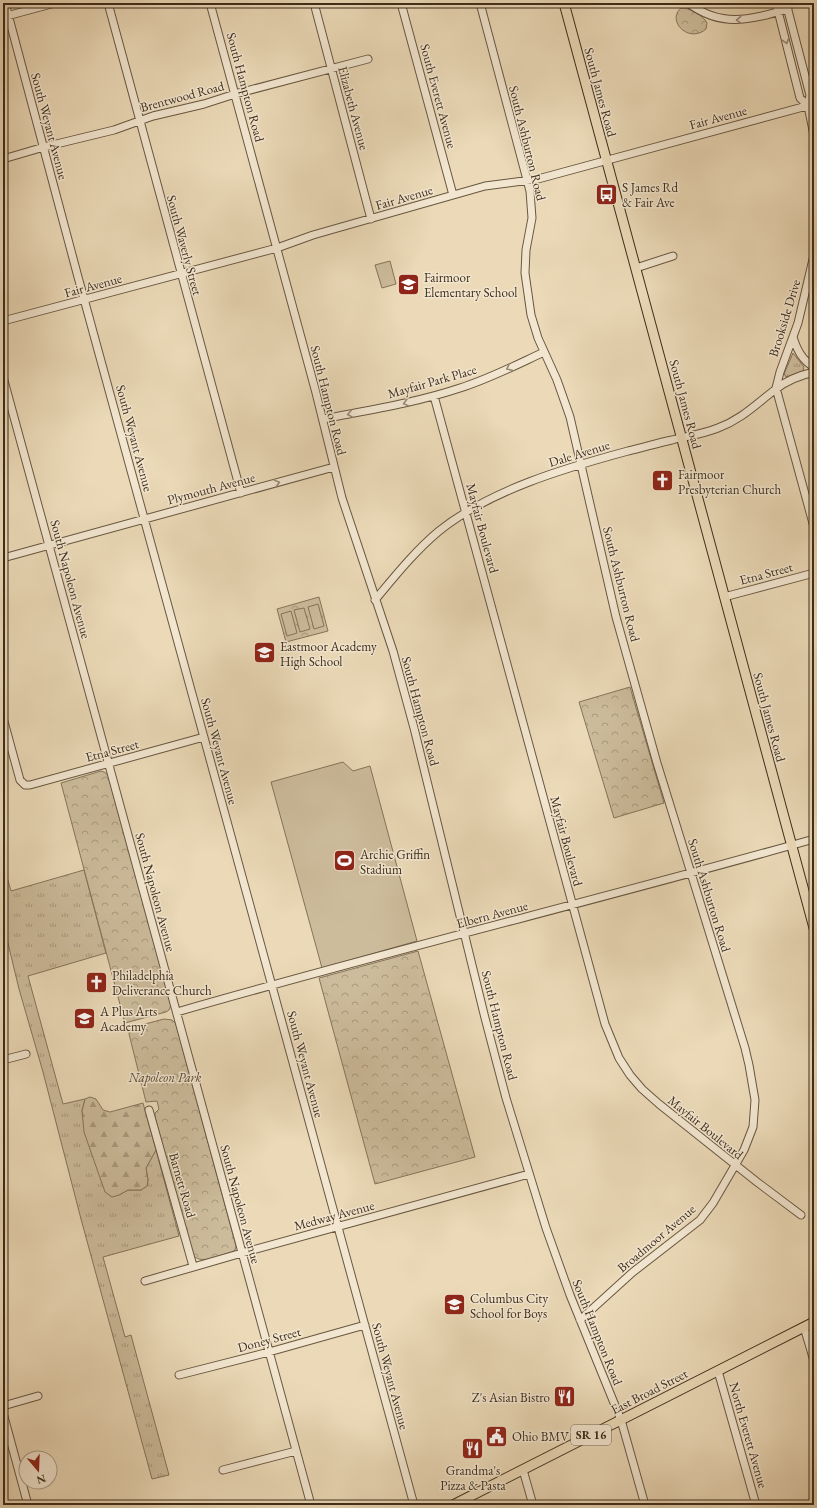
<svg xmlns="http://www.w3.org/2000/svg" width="817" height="1508" font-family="'EB Garamond',serif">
<defs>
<pattern id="grass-tufts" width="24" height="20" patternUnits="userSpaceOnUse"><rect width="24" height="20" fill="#cdbc9c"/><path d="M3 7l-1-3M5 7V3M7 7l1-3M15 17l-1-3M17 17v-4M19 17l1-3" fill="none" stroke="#a8997e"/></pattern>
<pattern id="forest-firs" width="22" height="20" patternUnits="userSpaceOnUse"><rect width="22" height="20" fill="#cdbc9c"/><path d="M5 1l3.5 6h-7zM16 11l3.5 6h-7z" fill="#a8997e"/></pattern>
<pattern id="park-crowns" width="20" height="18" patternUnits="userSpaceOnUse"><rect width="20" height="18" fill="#cdbc9c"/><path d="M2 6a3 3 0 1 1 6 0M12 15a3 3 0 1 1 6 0" fill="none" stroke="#a8997e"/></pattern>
</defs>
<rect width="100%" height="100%" fill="#ebd9b7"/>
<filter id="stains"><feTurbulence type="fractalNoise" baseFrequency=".005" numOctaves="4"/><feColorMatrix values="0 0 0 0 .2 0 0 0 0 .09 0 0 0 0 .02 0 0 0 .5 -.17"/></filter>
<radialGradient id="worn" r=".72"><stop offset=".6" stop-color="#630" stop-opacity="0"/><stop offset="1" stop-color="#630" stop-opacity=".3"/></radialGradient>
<path fill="url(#grass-tufts)" stroke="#85745b" d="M793 353 804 367 803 371 786 377 784 374Z
M3 863 11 891 84 870 106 953 28 976 63 1104 85 1099 82 1111 119 1195 128 1190H141L147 1186 148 1180 146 1168 156 1150 179 1236 103 1257 125 1337 131 1335 169 1475 152 1479 81 1219 43 1072 19 989 6 935 3 934Z"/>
<path fill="url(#forest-firs)" stroke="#85745b" d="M90 1097 96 1099 103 1110 110 1112 143 1103 156 1150 146 1168 148 1180 147 1186 141 1190H128L119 1195 112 1197 105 1192 84 1132 82 1111 85 1099Z"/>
<path fill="url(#park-crowns)" stroke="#85745b" d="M681 8C688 7 704 16 707 23L706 29C689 44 666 21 681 8Z
M319 597 328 631 286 642 277 609Z
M630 687 664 803 614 818 579 702Z
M101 771 104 772 108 775 171 1005 169 1010 166 1012 125 1023 61 783Z
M418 951 475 1157 375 1184 319 978Z
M164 1019 172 1020 176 1024 236 1246 235 1250 232 1252C220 1255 200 1266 192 1254L155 1117V1113L159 1109 157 1101 146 1102 129 1034 130 1028Z"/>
<path fill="#cdbc9c" stroke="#85745b" d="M390 261 396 284 382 288 375 265Z
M318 604 324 626 314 629 308 607Z
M304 608 310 629 300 632 294 610Z
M291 611 297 633 287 636 281 614Z
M343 762 353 771 370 766 417 941 322 968 271 782Z"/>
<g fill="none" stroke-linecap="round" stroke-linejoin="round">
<defs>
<path id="minor" d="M5 3 78 277 414 1505
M108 3 241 493
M210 3 315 389 342 498 393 651 414 728 485 1018 506 1098 546 1228 570 1295 621 1420 645 1505
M314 3 371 219
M401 3 453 195
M480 3 530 191 532 218 526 250 525 273 531 315 538 338 557 380 570 417 616 617 657 763 745 1048 749 1065 755 1100 753 1127 744 1150 713 1203 700 1220 633 1272 580 1320
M688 3C722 28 749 20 788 9
M776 3 800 98 808 106
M786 3 810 95 808 106 814 135
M3 17 55 3
M3 159 44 147 114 130 153 116 204 104 235 94 368 59
M814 255 798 323 780 372 776 388 814 527
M636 268 673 256
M3 321 277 248 313 235 485 186 538 179 814 104
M793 337C797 350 802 360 814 367
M3 377 311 1505
M434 396 605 1024 619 1058 630 1075 642 1089 659 1104 757 1182 801 1215
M323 419C369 410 415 403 460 388 489 379 516 365 544 352
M3 558 334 467
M724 597 814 573
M375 600C395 576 415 551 439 531 490 490 565 468 628 451 642 448 657 443 672 440 688 436 703 434 718 428 742 419 756 404 776 389 786 381 801 375 814 372
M3 718 20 780 25 785H30L204 737
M177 1012C388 951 602 899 814 839
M3 1060 26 1054
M149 1110 193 1266
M145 1281 242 1253 529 1174
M804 1327 814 1361
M718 1371 756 1505
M179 1375 269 1352 365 1325
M3 1406 38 1396
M3 1413 28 1505
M223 1470 296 1451
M523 1470 533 1505"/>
<path id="major" d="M564 3 814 928
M453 1505 814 1322"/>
</defs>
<use href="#minor" stroke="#685741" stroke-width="9"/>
<use href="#major" stroke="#3d2c1a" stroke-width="11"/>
<use href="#minor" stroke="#f2e6d0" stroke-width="7"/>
<use href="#major" stroke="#ebd9b7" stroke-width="9"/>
</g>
<defs><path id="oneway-chevron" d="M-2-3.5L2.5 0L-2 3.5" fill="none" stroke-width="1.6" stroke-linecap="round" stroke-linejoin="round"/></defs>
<g stroke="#988975">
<use href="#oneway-chevron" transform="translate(739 20) rotate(176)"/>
<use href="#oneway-chevron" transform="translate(786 41) rotate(74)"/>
<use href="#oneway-chevron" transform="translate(509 368) rotate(155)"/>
<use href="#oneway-chevron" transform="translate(406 403) rotate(165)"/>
<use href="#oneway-chevron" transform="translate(350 414) rotate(170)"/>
<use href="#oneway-chevron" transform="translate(277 483) rotate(-15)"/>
</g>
<defs>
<symbol id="bus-square" viewBox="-11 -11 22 22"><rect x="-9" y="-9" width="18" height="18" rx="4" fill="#8f2418" stroke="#f2e6d0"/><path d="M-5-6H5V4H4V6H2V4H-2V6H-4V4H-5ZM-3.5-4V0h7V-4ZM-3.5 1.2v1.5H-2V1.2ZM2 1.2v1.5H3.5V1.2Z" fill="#fff"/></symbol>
<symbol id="school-square" viewBox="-11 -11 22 22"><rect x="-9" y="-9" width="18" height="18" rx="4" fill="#8f2418" stroke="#f2e6d0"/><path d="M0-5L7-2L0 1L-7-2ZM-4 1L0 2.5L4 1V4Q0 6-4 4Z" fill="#fff"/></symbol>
<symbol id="church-square" viewBox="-11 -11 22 22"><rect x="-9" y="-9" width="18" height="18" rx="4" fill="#8f2418" stroke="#f2e6d0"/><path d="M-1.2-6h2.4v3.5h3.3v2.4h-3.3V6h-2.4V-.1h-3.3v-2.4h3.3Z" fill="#fff"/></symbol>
<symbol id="stadium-square" viewBox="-11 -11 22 22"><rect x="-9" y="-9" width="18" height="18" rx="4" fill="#8f2418" stroke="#f2e6d0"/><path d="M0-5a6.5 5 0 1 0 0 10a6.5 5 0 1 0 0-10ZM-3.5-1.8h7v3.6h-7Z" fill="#fff"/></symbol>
<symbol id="restaurant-square" viewBox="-11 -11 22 22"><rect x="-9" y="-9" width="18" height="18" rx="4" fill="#8f2418" stroke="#f2e6d0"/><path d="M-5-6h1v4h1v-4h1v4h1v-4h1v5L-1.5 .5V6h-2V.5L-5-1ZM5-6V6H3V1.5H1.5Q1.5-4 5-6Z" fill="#fff"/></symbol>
<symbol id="civic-square" viewBox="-11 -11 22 22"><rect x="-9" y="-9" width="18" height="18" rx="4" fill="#8f2418" stroke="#f2e6d0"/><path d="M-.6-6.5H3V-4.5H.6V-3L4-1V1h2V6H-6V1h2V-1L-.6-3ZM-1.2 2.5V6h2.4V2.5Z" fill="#fff"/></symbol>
</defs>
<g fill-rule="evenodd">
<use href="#bus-square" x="594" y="182" width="25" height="25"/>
<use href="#school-square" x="396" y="272" width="25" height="25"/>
<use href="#church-square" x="650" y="468" width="25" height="25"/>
<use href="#school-square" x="252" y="640" width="25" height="25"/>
<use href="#stadium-square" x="332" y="848" width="25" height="25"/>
<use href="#church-square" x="84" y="970" width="25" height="25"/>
<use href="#school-square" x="72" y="1006" width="25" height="25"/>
<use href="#school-square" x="442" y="1292" width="25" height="25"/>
<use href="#restaurant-square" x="552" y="1384" width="25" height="25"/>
<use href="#civic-square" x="484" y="1424" width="25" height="25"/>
<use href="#restaurant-square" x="460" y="1436" width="25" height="25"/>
</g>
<g text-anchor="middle" stroke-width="3" stroke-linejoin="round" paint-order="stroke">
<rect fill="#f2e6d0" stroke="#736451" stroke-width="1" x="571" y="1425" width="40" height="20" rx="3"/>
<g font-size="12" font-weight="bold" fill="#3d2c1a">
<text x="591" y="1439">SR 16</text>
</g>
<g font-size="13" fill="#3d2c1a" stroke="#f2e6d0">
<text transform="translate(246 87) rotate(75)" y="5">South Hampton Road</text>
<text transform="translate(601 92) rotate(75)" y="5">South James Road</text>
<text transform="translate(182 96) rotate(-15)" y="5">Brentwood Road</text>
<text transform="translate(439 96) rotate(75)" y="5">South Everett Avenue</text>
<text transform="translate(354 108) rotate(75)" y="5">Elizabeth Avenue</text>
<text transform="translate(718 117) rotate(-15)" y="5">Fair Avenue</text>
<text transform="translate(50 126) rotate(75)" y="5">South Weyant Avenue</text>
<text transform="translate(528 143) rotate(76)" y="5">South Ashburton Road</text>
<text transform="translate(404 197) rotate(-16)" y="5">Fair Avenue</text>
<text transform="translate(185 245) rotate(75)" y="5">South Waverly Street</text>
<text transform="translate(93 285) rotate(-15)" y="5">Fair Avenue</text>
<text transform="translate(784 318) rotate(-73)" y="5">Brookside Drive</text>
<text transform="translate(432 381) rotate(-16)" y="5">Mayfair Park Place</text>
<text transform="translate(329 400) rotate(76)" y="5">South Hampton Road</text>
<text transform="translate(686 404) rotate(75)" y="5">South James Road</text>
<text transform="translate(135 438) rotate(75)" y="5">South Weyant Avenue</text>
<text transform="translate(579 453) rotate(-17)" y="5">Dale Avenue</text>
<text transform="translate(211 488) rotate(-15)" y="5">Plymouth Avenue</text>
<text transform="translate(483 528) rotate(75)" y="5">Mayfair Boulevard</text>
<text transform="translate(766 573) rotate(-15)" y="5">Etna Street</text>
<text transform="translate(71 579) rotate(75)" y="5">South Napoleon Avenue</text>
<text transform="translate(622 584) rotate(76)" y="5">South Ashburton Road</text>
<text transform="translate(421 711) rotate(75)" y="5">South Hampton Road</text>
<text transform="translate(770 717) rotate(75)" y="5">South James Road</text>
<text transform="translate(112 750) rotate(-15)" y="5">Etna Street</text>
<text transform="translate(220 751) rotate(75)" y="5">South Weyant Avenue</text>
<text transform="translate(567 841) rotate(75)" y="5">Mayfair Boulevard</text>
<text transform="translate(156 892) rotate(75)" y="5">South Napoleon Avenue</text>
<text transform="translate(710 895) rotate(73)" y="5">South Ashburton Road</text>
<text transform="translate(492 914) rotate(-15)" y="5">Elbern Avenue</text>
<text transform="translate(500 1025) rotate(76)" y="5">South Hampton Road</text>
<text transform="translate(306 1064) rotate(75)" y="5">South Weyant Avenue</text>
<text transform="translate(706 1127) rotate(39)" y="5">Mayfair Boulevard</text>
<text transform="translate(183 1185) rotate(74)" y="5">Barnett Road</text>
<text transform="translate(241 1204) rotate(75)" y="5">South Napoleon Avenue</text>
<text transform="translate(334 1215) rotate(-15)" y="5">Medway Avenue</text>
<text transform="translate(656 1238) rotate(-40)" y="5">Broadmoor Avenue</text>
<text transform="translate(598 1332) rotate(68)" y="5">South Hampton Road</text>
<text transform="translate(269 1339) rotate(-15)" y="5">Doney Street</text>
<text transform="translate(391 1376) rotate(75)" y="5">South Weyant Avenue</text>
<text transform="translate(649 1391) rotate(-27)" y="5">East Broad Street</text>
<text transform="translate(749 1435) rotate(74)" y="5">North Everett Avenue</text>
</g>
<g font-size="13" fill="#3d2c1a" stroke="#f2e6d0" text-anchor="start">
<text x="622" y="192">S James Rd<tspan x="622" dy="15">&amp; Fair Ave</tspan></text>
<text x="424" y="282">Fairmoor<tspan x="424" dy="15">Elementary School</tspan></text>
<text x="678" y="479">Fairmoor<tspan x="678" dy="15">Presbyterian Church</tspan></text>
<text x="280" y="651">Eastmoor Academy<tspan x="280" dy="15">High School</tspan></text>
<text x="360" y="859">Archie Griffin<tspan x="360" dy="15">Stadium</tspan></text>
<text x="112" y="980">Philadelphia<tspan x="112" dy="15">Deliverance Church</tspan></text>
<text x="100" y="1016">A Plus Arts<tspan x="100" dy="15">Academy</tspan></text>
<text x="470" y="1303">Columbus City<tspan x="470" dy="15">School for Boys</tspan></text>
<text x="550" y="1402" text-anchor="end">Z's Asian Bistro</text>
<text x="512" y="1441">Ohio BMV</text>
<text x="473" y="1475" text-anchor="middle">Grandma's<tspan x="473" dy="15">Pizza &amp; Pasta</tspan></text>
</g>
<g font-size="13" font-style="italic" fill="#5a4934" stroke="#f2e6d0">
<text x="165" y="1082">Napoleon Park</text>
</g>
</g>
<rect width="817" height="1508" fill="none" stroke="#ebd9b7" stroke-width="16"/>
<rect x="4" y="4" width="809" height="1500" fill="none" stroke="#3d2c1a" stroke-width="2"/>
<rect x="8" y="8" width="801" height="1492" fill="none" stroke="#3d2c1a"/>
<g transform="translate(38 1470) rotate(161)"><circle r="19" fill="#f2e6d0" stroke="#aa9c87"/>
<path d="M0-3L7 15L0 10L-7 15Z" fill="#8f2418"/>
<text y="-6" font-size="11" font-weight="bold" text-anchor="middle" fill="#3d2c1a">N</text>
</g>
<rect width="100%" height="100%" filter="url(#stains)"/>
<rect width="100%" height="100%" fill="url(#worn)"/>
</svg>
